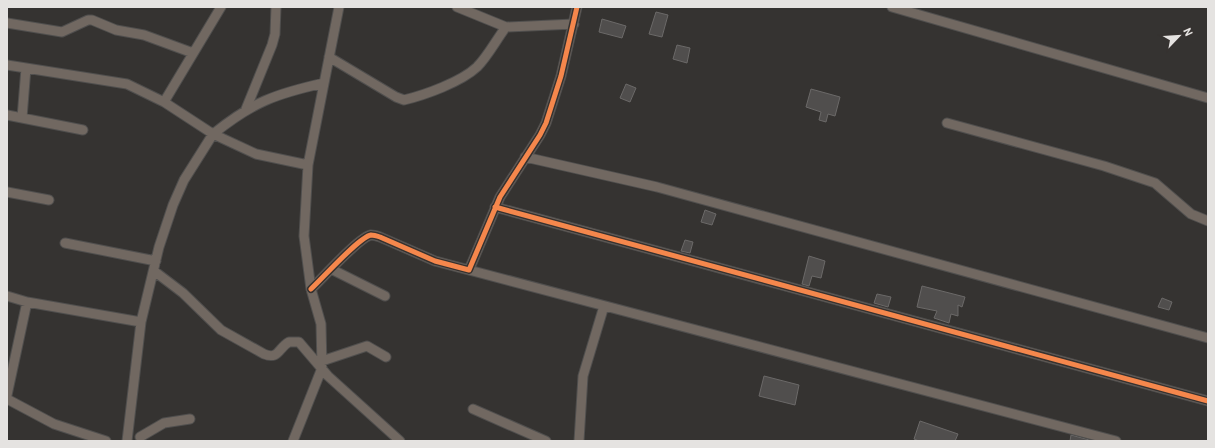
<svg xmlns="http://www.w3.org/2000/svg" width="1215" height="448" font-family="Barlow,sans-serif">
<rect width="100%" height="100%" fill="#353331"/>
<path fill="#504e4d" stroke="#6b6968" d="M656 12 668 15 662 37 649 34Z
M602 19 626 26 622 38 599 32Z
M677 45 690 48 687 63 673 59Z
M626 84 636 88 630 102 620 98Z
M811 89 840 97 835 116 828 114 826 122 819 120 821 112 806 107Z
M705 210 716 214 712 225 701 222Z
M685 240 693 242 690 253 681 251Z
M809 256 825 261 821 278 812 276 809 286 802 284Z
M922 286 965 297 962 307 958 305V316L951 314 949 323 934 318 937 311 917 307Z
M877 294 891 297 888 307 874 303Z
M1162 298 1172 302 1169 310 1158 307Z
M764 376 799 385 795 405 759 396Z
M920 421 958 434 955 441H919L914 439Z
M1071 435 1093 441H1070Z"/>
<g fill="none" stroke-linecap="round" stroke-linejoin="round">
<defs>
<path id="street" d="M457 7 506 27
M892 7 1208 98
M7 23 62 32 88 20H92L116 30 144 35 193 53
M329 57 396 97 404 100C425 95 461 82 477 67 488 56 496 40 506 27L574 24
M7 65 127 84 164 102 213 134C253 102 275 94 324 83
M164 102 221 7
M246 109 272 45 275 34 276 7
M7 115 83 130
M22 118 26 68
M947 123 1104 166 1155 183 1191 214 1208 221
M525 157 657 187 1208 338
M7 192 49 200
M495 207 1208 401
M65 243 156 261
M331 269 385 296
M469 270 1116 441
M154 271 183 293 221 330 264 354C279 360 278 348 289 342H299L328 376 400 441
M311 289C322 279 359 237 371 235 374 235 377 236 380 237L435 261 469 270 500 197 540 135 546 123 561 76 577 7
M7 296 27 302 141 322
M322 361 367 346 386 357
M7 395 27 302
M7 399 54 424 106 441
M473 409 546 441
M140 437 164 423 190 419
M127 441 141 322 159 247 173 205 184 180 213 134 256 154 308 165
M293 441 322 368 321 324 311 289 304 236 308 165 339 7
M579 441 583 376 604 306"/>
</defs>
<use href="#street" stroke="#504f4e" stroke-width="11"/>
<use href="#street" stroke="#716861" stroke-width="9"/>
<defs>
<path id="cycleway" d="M495 207 1208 401
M311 289C322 279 359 237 371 235 374 235 377 236 380 237L435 261 469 270 500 197 540 135 546 123 561 76 577 7"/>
</defs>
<use href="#cycleway" stroke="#363230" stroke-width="8"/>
<use href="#cycleway" stroke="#f5874c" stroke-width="5"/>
</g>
<rect width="1215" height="448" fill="none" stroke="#e5e3e1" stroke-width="16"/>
<g transform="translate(1179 36) rotate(65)" stroke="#363230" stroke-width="3" paint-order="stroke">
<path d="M0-3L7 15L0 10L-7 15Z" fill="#e5e3e1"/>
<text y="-6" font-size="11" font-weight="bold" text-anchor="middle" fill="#e5e3e1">N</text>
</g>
</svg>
